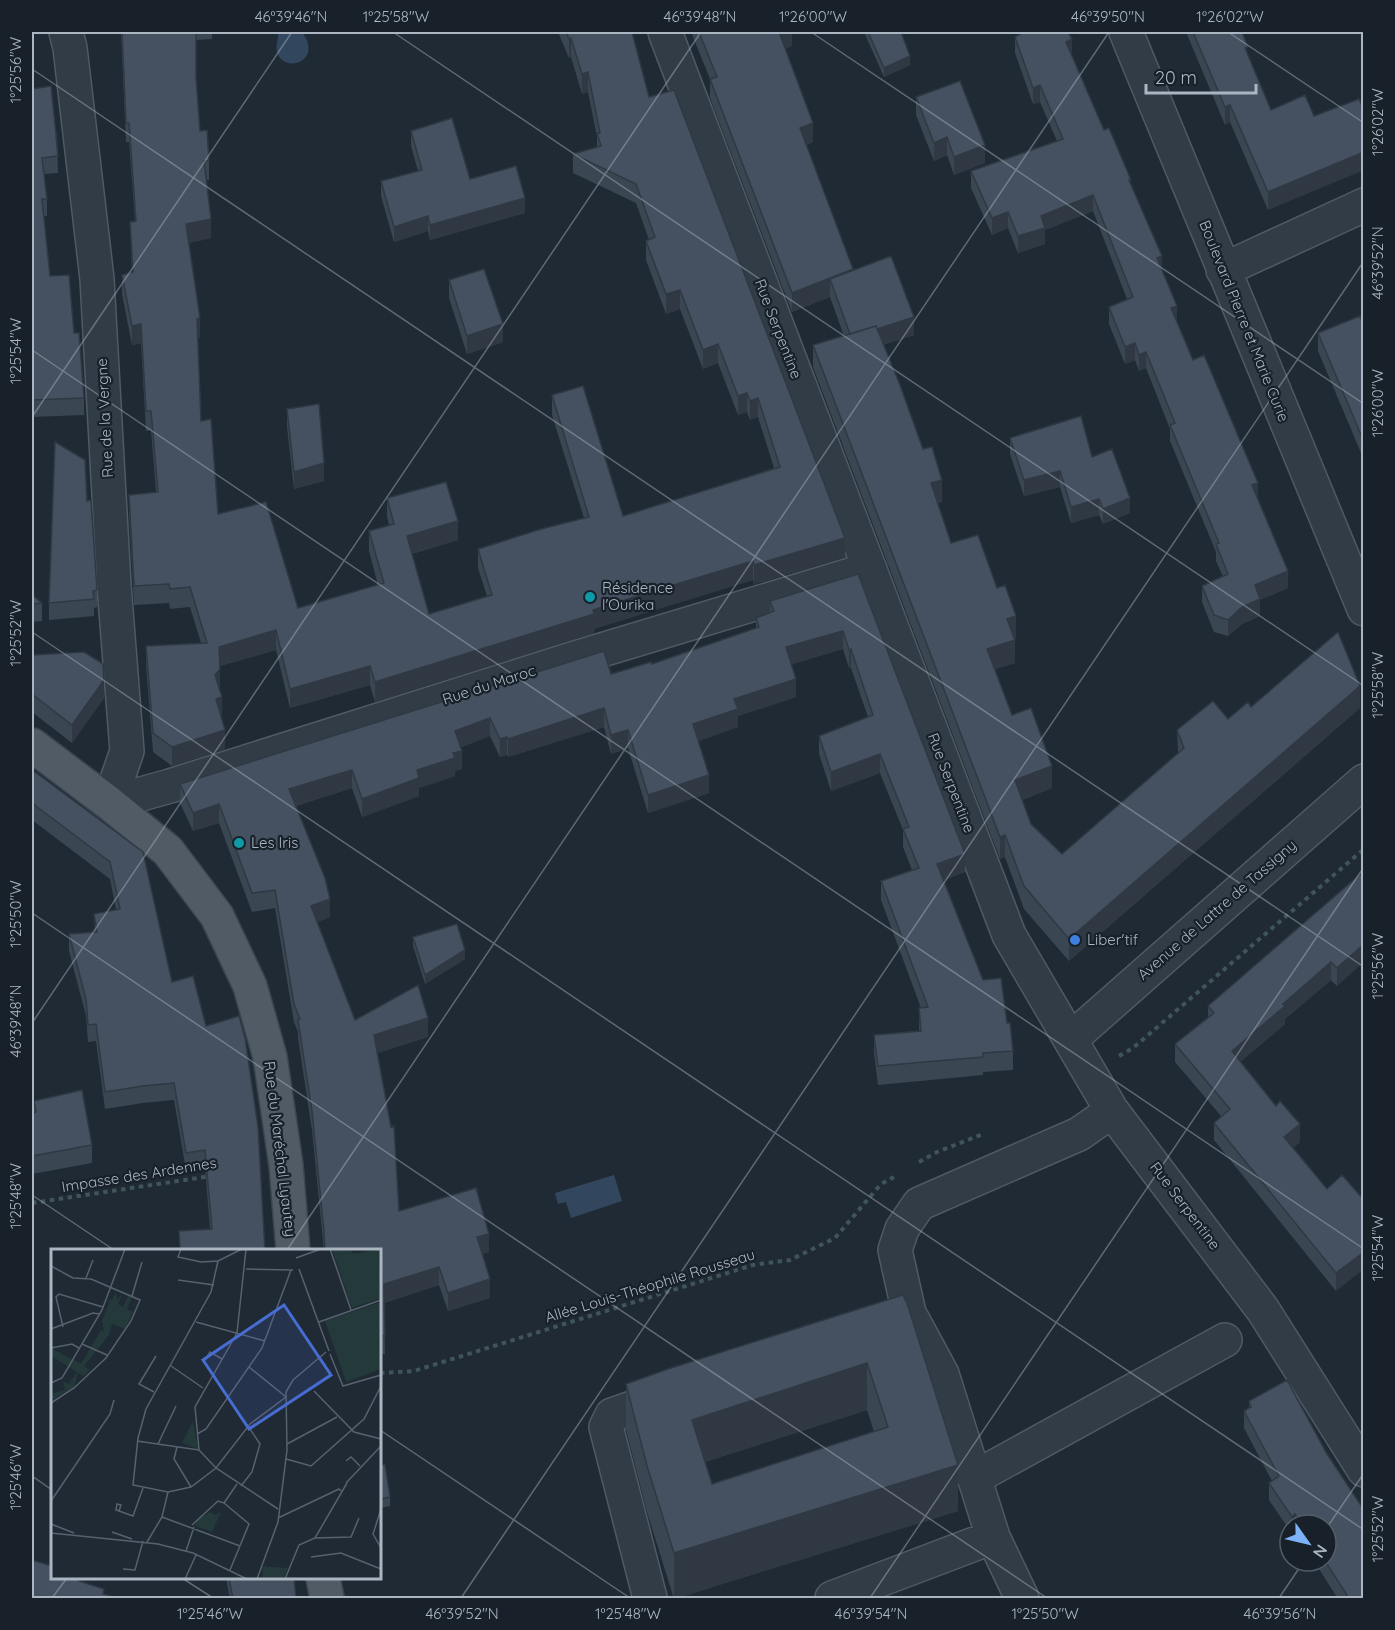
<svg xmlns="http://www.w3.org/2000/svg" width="1395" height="1630" font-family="Quicksand,sans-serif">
<rect width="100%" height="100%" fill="#1f2a35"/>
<path fill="#32475d" d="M278 32H302C324 61 284 75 277 52 275 45 279 39 278 32Z
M614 1175 622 1201 571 1218 566 1202 558 1204 555 1193Z"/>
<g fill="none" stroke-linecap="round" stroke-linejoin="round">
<defs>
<path id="minor" d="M66 32 70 48 97 279 114 585 127 751 109 803
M665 32 1009 935 1112 1111 1263 1310 1364 1470
M1126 32 1364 609
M1223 270 1364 205
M109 803 170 786 572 659 870 569
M1071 1039 1364 781
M974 1478 1225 1340
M650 1598 606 1427 612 1415 669 1395
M832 1598 993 1537
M1022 1598 993 1537 942 1374 909 1313 895 1250 902 1229 919 1204 1079 1134 1112 1111"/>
<path id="major" d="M32 745 109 803 168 851 217 916 250 986 270 1057 286 1165 293 1250
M323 1578 327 1598"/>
</defs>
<use href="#minor" stroke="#505964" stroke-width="36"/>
<use href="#major" stroke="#3c454f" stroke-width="36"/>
<path stroke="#405556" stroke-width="4" stroke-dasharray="4.5 4.5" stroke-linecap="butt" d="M1119 1056 1133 1048 1364 849
M919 1162 937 1152 983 1134
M32 1203 211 1176
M380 1373 414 1371 753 1265 790 1260 835 1238 881 1184 894 1177"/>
<use href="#minor" stroke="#323c46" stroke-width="33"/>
<use href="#major" stroke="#505b66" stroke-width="33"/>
</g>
<path fill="#3b4653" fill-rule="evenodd" d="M121 32H212V39L196 40V77L200 131 209 161V180H206L211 238 188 243 200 337 198 338 201 421 218 514 298 608 378 585 369 551V531L389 525 387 517V498L458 540 412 554 429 614 487 596 478 568V549L584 518 552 415V395L623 516 774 468 758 417 750 420 747 412 738 415 718 363 703 369 680 309 666 314 646 260V241L649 240 636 203 573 173V154L597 147V137L588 92 582 94 571 57 569 58 558 32H632L649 97 845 557 754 584 753 580 644 613 594 629V633L375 702 370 685 290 708 276 650 220 666V688L222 716H221L225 749 172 766 153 752 146 666V646L201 643 190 607 170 609 169 603 134 605 129 514V495L156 492 151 430 146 431 141 343 132 345 122 294V275L132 272 130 222 135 221 129 142H126Z
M691 32H792V46L785 49 813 142 806 145 853 270 914 335 883 345 942 502 938 503 951 543 1016 638 1014 639 1015 663 995 669 1012 715 1052 788 1022 800 1031 824 1062 854 1178 753 1177 730 1228 719 1251 707 1360 708 1069 961 1024 909 1005 857 1000 859 813 367V345L844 336 830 297 792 312 710 98V79Z
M864 32H901L910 65 884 77Z
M1018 32H1068L1072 55 1104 130 1131 184 1162 270 1177 323 1193 360 1258 499 1288 588 1260 600V616L1242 624 1228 636 1214 632 1202 602V586L1223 577 1216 561V552L1170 441V429L1146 368 1139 371 1135 360 1125 364 1109 324V307L1127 299 1093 211 1045 230V244L1018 253 1008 228 992 235 971 188V171L1057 141 1040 102 1033 104 1015 53V37L1019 35Z
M1186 32H1242L1248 55 1271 110 1314 116 1268 210 1230 122 1225 125Z
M32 89 56 134H57L58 173 44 174 47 199V216H44L50 276 74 333 84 398V415L32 417Z
M916 97 985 163 954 175 947 155 934 161 916 115Z
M411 131 470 179 525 213 430 240 428 231 394 242 381 196V181L418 171 411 146Z
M449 280 503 342 467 354 449 298Z
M1364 325V460L1318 351V333Z
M287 409 324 481 294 489 287 427Z
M1010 438 1092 457 1130 513 1103 524 1099 515 1071 523 1060 487 1024 496 1010 454Z
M87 501 97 590V607L94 608V616L49 620V603Z
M858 574 965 872 944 880 983 980 1007 1023 1013 1051V1070L983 1072V1075L878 1085 874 1053V1035L919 1031V1008H921L881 900V881L912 870 903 847V830L880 773 831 791 819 754V736L868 717 851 668H849L843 649 792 664 796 697 738 716V727L698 741 709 793 648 813 628 748 611 754 604 727 508 757 507 755 500 757 490 736 461 747 462 769 455 771V776L419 788V796L362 817 352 788 296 806 330 917 317 922 355 1020 428 1037 377 1053 399 1211 489 1252 482 1254 490 1298 448 1311 439 1285 384 1303 385 1354H380V1251H324L312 1130 298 1038V1032L294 1022 275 908 252 912 219 823 193 831 180 803V784L652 664 756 628V618L770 613V601Z
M32 595 42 603V621L32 622Z
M32 655 104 698 72 743 32 712Z
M32 771 143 852 172 982 206 1026 265 1251H179V1231L210 1229 205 1167 186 1170 174 1100 143 1103 105 1109 96 1041 88 1042 86 1016 69 951V934L95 932 94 914 116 910 110 879 32 820Z
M1364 871 1337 986 1331 980 1285 1019V1024L1240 1062 1300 1142 1293 1148 1327 1189 1342 1175 1336 1291 1214 1140V1123L1221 1116 1175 1062V1044L1208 1017V1006Z
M413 937 465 959 425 984 413 946Z
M34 1101 92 1145V1163L32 1174V1113L34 1112Z
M903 1295 958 1511 674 1599 647 1512 626 1430V1384ZM867 1410 874 1432 712 1484 705 1462Z
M1287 1380 1327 1454 1364 1510V1599H1338L1314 1561H1326V1525H1290V1531L1269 1500V1483L1272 1481 1244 1428V1411L1249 1408V1401Z
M380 1458 381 1465 390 1497V1506L380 1508Z
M226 1578H294L296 1599H230Z"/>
<path fill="#303943" d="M779 32H792V46L779 51Z
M571 38V57L569 58V39Z
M1072 39V56L1066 42Z
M910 56V65L884 77V68Z
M588 72V92L582 94V74Z
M1040 85V102L1033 104V88Z
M1230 105V122L1225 125V107Z
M813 123V142L800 147V128Z
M947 137V155L934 161V143Z
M985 145V163L954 175V157Z
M1364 152V170L1268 210V192Z
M1093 195V211L1045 230V244L1018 253V236L1041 216Z
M525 198V213L430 240V225Z
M1008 212V228L992 235V218Z
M428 216V231L394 242V227Z
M211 219V238L186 244V224Z
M1162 256V272L1157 258Z
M853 269V288L830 279V297L792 312V293Z
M680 290V309L666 314V294Z
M1177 306V323L1171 308Z
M914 317V335L851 355V338Z
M200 318V337L197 338V319Z
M141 324V343L132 345V326Z
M503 324V342L467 354V336Z
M1135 343V360L1125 364V347Z
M718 344V363L703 369V350Z
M1146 352V368L1139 371V355Z
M747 393V412L738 415V396Z
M758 398V417L750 420V401Z
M324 463V481L294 489V472Z
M1060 471V487L1024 496V480Z
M942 480V502L931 505V483Z
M1258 483V499L1252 485Z
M1130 498V513L1103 524V509Z
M1099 499V515L1071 523V507Z
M458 521V540L407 555V536Z
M845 538V557L754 584V565Z
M753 561V580L594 629V633L375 702V682L593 610Z
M1288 571V588L1260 600V616L1242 624 1228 636V620L1255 585Z
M1016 616V638L1007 641V619Z
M276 630V650L219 666V647Z
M843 631V649L786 666V647Z
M1015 640V663L987 672V649Z
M851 649V668H849V650Z
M370 666V685L290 708V689Z
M220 669V688L215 694V675Z
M796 679V697L738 716V727L693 743V724L734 699Z
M104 680V698L72 743V725Z
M1360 686V708L1069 961V939Z
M222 697V716L216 718V699Z
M604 708V727L508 757V739Z
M490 718V736L455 750V731Z
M225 730V749L172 766V747Z
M628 730V748L611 754V735Z
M507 737V755L500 757V739Z
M462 751V769L455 771V776L419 788V796L362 817V799L417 770 453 753Z
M880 754V773L831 791V772Z
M1052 766V788L1015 803V780Z
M352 770V788L289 808V789Z
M709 775V793L648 813V795Z
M219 804V823L193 831V813Z
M1005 835V857L1000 859V837Z
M965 854V872L937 882V864Z
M330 899V917L311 925V906Z
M1364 944V962L1337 986V968Z
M465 950V959L425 984V975Z
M1331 962V980L1285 1019V1024L1232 1069V1051L1283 1004Z
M428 1018V1037L374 1054V1035Z
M1300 1124V1142L1284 1155V1137Z
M489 1234V1252L477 1255V1237Z
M1364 1252V1269L1336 1291V1273Z
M439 1267V1285L384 1303V1284Z
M490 1279V1298L448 1311V1293Z
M867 1363V1410L692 1466V1420Z
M958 1465V1511L674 1599V1553Z
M1295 1514V1525H1292V1517Z"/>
<path fill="#455160" stroke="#303943" stroke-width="1.5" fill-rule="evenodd" d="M122 32H196V77L200 131 207 130 209 161H204L211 219 186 224 200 318 197 319 201 421 211 419 218 514 266 502 298 608 384 583 369 531 394 524 387 498 446 482 458 521 407 536 429 614 492 595 478 549 541 529 589 517 552 395 583 386 623 516 780 467 758 398 750 401 747 393 738 396 718 344 703 350 680 290 666 294 646 241 655 237 636 184 573 154 601 146 597 133H600L588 72 582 74 571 38 569 39 566 32H632L649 97 674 90 845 538 754 565 753 561 644 594 593 610 594 614 375 682 370 666 290 689 276 630 219 647 220 669 215 675 222 697 216 699 225 730 172 747 153 733 146 646 207 643 190 587 170 589 169 584 134 586 129 495 158 492 151 411H146L141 324 132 326 122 275 133 272 130 222 136 221 129 123H126Z
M699 32H781H779L813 123 800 128 853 269 792 293 710 79 717 77Z
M868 32H901L910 56 884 68Z
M1024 32H1068L1072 39 1066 42 1104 130 1109 128 1131 180H1129L1162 256 1157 258 1177 306 1171 308 1193 360 1204 355 1258 483 1252 485 1288 571 1255 585 1260 599 1242 607 1228 620 1214 615 1202 586 1228 574 1216 544 1219 543 1170 425 1175 423 1146 352 1139 355 1135 343 1125 347 1109 307 1133 297 1093 195 1041 216 1045 228 1018 236 1008 212 992 218 971 171 1063 139 1040 85 1033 88 1015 37Z
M1193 32H1242L1248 47 1245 48 1271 110 1305 95 1314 116 1359 99 1364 111V152L1268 192 1230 105 1225 107Z
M960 81 985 145 954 157 947 137 934 143 916 97Z
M51 86 56 134H57L56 136 58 156 42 158 47 199H42L50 276 69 275 74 333H79L84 398 32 400V89Z
M452 118 470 179 516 166 525 198 430 225 428 216 394 227 381 181 422 170 411 131Z
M891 256 914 317 877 329 876 326 850 334 830 279Z
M484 269 503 324 467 336 449 280Z
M1360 316 1364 325V442L1318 333Z
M876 326 900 385 923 449 932 447 942 480 931 483 951 543 978 535 997 588 1005 585 1016 616 1007 619 1015 640 987 649 1012 715 1031 708 1052 766 1015 780 1031 824 1062 854 1184 748 1177 730 1213 701 1228 719 1248 702 1251 707 1338 632 1360 686 1069 939 1024 886 1005 835 1000 837 813 345Z
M319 404 324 463 294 472 287 409Z
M1081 416 1092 457 1112 449 1130 498 1103 509 1099 499 1071 507 1060 471 1024 480 1010 438Z
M55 442 85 460 87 501 91 500 97 590 93 591 94 599 49 603Z
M858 574 965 854 937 864 983 980 1001 978 1007 1023H1010L1013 1051 983 1053V1057L878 1066 874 1035 921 1031 919 1008 928 1007 881 881 919 868 903 829 909 827 880 754 831 772 819 736 873 715 851 649 849 650 843 631 786 647 796 679 734 699 738 709 693 724 709 775 648 795 628 730 611 735 604 708 508 739 507 737 500 739 490 718 455 731 462 751 453 753 455 758 417 770 419 778 362 799 352 770 289 789 325 878 330 899 311 906 355 1020 418 985 428 1018 374 1035 391 1127 394 1126 399 1211 476 1188 489 1234 477 1237 490 1279 448 1293 439 1267 384 1284 385 1336H380V1251H325L324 1232 312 1111 298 1020 300 1019 294 1004 275 890 252 893 219 804 193 813 180 784 604 651 611 674 651 662 652 664 759 627 756 618 774 611 770 601Z
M32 595 42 603 32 604Z
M84 652 103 664 104 680 72 725 32 694V655Z
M32 771 34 773 35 772 143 852 172 982 193 976 206 1026 239 1016 245 1038 258 1127 265 1251H180L179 1231 212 1229 205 1150 186 1153 174 1083 143 1086 105 1092 96 1024 88 1025 86 999 69 934 97 932 94 914 120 909 110 862 32 803Z
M1364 871V944L1337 968 1331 962 1283 1004 1285 1006 1232 1051 1276 1106 1280 1101 1300 1124 1284 1137 1327 1189 1342 1175 1364 1200V1252L1336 1273 1214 1123 1230 1109 1175 1044 1214 1013 1208 1006Z
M457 924 465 950 425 975 413 937Z
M82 1090 92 1145 32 1156V1113L36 1112 34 1101Z
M903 1295 907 1303 958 1465 674 1553 647 1466 626 1384 668 1369ZM867 1363 888 1427 712 1484 692 1420Z
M1287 1380 1327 1454 1364 1510V1599H1341L1347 1595 1325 1561H1326V1525H1302L1295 1514 1292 1517 1269 1483 1279 1476 1244 1411 1251 1407 1249 1401Z
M380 1458 381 1465H385L390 1497 380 1499Z
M32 1560 52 1566V1578H80L79 1581 104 1589 103 1594 121 1599H32Z
M229 1578H294L296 1599H233Z"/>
<path fill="none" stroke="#acb6c3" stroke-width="1.5" stroke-opacity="0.45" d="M393 32 1364 686M811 32 1364 404M1228 32 1364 123M32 69 1364 967M32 350 1364 1249M32 417 292 32M32 632 1364 1530M32 913 1047 1598M32 1023 701 32M32 1195 114 1250M287 1250 1109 32M380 1430 630 1598M32 1476 52 1490M1326 1529 1364 1473M182 1578 213 1598M52 1598 67 1578M461 1598 1364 261M870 1598 1364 867M1279 1598 1304 1561"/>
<g fill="#0f9aa8" stroke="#18212a" stroke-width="2">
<circle cx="590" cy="597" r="6"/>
<circle cx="239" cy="843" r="6"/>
</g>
<circle fill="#3f7fe0" stroke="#18212a" stroke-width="2" cx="1075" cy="940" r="6"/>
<g text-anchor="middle" stroke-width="4.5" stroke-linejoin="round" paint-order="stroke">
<g font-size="15" fill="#acb6c3" stroke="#18212a">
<text transform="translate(1244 321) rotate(68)" y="5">Boulevard Pierre et Marie Curie</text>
<text transform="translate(778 329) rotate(69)" y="5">Rue Serpentine</text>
<text transform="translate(105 418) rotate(-93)" y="5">Rue de la Vergne</text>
<text transform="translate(489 685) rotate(-18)" y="5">Rue du Maroc</text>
<text transform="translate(951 783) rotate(69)" y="5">Rue Serpentine</text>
<text transform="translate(1217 910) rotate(-41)" y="5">Avenue de Lattre de Tassigny</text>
<text transform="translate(280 1149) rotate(83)" y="5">Rue du Maréchal Lyautey</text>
<text transform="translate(139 1175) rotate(-9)" y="5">Impasse des Ardennes</text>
<text transform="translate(1185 1206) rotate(53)" y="5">Rue Serpentine</text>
<text transform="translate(650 1286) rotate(-17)" y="5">Allée Louis-Théophile Rousseau</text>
</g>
<g font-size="15" fill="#acb6c3" stroke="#18212a" text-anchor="start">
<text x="602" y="593">Résidence<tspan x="602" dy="17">l'Ourika</tspan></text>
<text x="251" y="848">Les Iris</text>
<text x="1087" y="945">Liber'tif</text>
</g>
</g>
<g transform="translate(51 1249)">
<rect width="330" height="330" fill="#1f2a35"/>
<path d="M281 0H300L302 5 328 0 330 49 301 59ZM65 43 66 51 71 45 67 55 72 58 77 47 81 48 76 60 82 63 74 80 61 75 58 86 33 117 39 121 33 127 27 124 23 138 1 151 0 145 14 141 12 132 18 135 26 123 0 107V99L30 115 50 81 53 82 51 72 58 54 56 52 62 50ZM330 53V120L295 133 274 72ZM142 172 147 200 131 194ZM159 263 164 266 170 263 161 283 144 277 145 271ZM211 317 237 319 232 330H212Z" fill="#243939"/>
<path fill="none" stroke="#57626e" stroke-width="1.5" d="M130 0 127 8 150 13 167 12 191 0M279 0 300 61M245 9 270 0M167 12 160 43 95 160 87 189 82 236 117 243 140 238 165 219 199 175 235 148 198 118M0 17 22 29 40 30 89 51 80 72 55 109 23 139 0 154M195 20 242 21M248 20 278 102M35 29 42 11M127 31 163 36M81 47 91 13M145 73 214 92M268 73 330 51M12 78 5 48 8 45 52 58M0 80 42 64 49 65M31 95 56 106M0 99 21 95 28 99M279 105 292 137 330 126M153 112 159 103 171 110M120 117 152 139M0 134 11 129 51 61 74 0M263 142 303 183 330 190M103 143 88 135 105 107M146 185 155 180 211 99 240 21M86 192 148 201M107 195 125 157M236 195 286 168M126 198 123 210 140 238M148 201 144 158 186 84 195 0M148 201 165 219 227 260M235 210 260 217 313 170 330 137M295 212 300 208 309 217M295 234 330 197M190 237 201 223 209 195 197 177M0 252 59 165 63 151M173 254 198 275 179 321M173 254 186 235M66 255 70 256 68 262 65 261ZM330 260 322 285 330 299M68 262 82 267 92 239M111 268 189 297M227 269 288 240 290 242M0 275 23 284M141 276 167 252 173 254M61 283 81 290M0 284 107 295 142 304 196 330M264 289 300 288 308 269M96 293 111 268 117 243M135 302 143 278M260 308 290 304 330 320M72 320 84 321 92 292M134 330 145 306M206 330 227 273 236 201 235 143 242 131 275 103M234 330 248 296 264 289 296 234"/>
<path fill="#486dd2" fill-opacity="0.15" stroke="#486dd2" stroke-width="3" d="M233 56 280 126 198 180 152 111Z"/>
<rect width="330" height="330" fill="none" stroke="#acb6c3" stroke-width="3"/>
</g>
<rect width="1395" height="1630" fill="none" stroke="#18212a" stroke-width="66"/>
<g transform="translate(1308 1543) rotate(124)"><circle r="28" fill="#18212a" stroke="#535d67" stroke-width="1.5"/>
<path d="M0-4.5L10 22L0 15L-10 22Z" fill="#7cb3f8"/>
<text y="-9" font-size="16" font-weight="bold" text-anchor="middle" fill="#acb6c3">N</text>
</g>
<path d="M1146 84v9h110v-9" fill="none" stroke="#acb6c3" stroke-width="3"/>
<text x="1155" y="84" font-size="18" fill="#acb6c3" stroke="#18212a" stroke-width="4.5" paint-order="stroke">20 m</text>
<rect x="33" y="33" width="1329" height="1564" fill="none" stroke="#acb6c3" stroke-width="2"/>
<g font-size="15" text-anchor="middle" fill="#acb6c3">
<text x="291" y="22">46°39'46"N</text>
<text x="396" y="22">1°25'58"W</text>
<text x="700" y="22">46°39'48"N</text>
<text x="813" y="22">1°26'00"W</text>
<text x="1108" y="22">46°39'50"N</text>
<text x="1230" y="22">1°26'02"W</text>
<text transform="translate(16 70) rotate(-90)" y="5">1°25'56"W</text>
<text transform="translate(1378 122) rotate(-90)" y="5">1°26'02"W</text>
<text transform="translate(1378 263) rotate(-90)" y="5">46°39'52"N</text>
<text transform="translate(16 351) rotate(-90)" y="5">1°25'54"W</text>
<text transform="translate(1378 403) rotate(-90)" y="5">1°26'00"W</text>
<text transform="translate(16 633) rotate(-90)" y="5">1°25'52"W</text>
<text transform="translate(1378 685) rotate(-90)" y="5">1°25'58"W</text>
<text transform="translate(16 914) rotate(-90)" y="5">1°25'50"W</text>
<text transform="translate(1378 966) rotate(-90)" y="5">1°25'56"W</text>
<text transform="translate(16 1021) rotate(-90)" y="5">46°39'48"N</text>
<text transform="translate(16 1196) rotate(-90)" y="5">1°25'48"W</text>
<text transform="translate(1378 1248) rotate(-90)" y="5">1°25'54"W</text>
<text transform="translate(16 1477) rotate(-90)" y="5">1°25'46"W</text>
<text transform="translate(1378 1529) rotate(-90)" y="5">1°25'52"W</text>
<text x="210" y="1619">1°25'46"W</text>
<text x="462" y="1619">46°39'52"N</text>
<text x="628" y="1619">1°25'48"W</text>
<text x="871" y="1619">46°39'54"N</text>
<text x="1045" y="1619">1°25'50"W</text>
<text x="1280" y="1619">46°39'56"N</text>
</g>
</svg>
